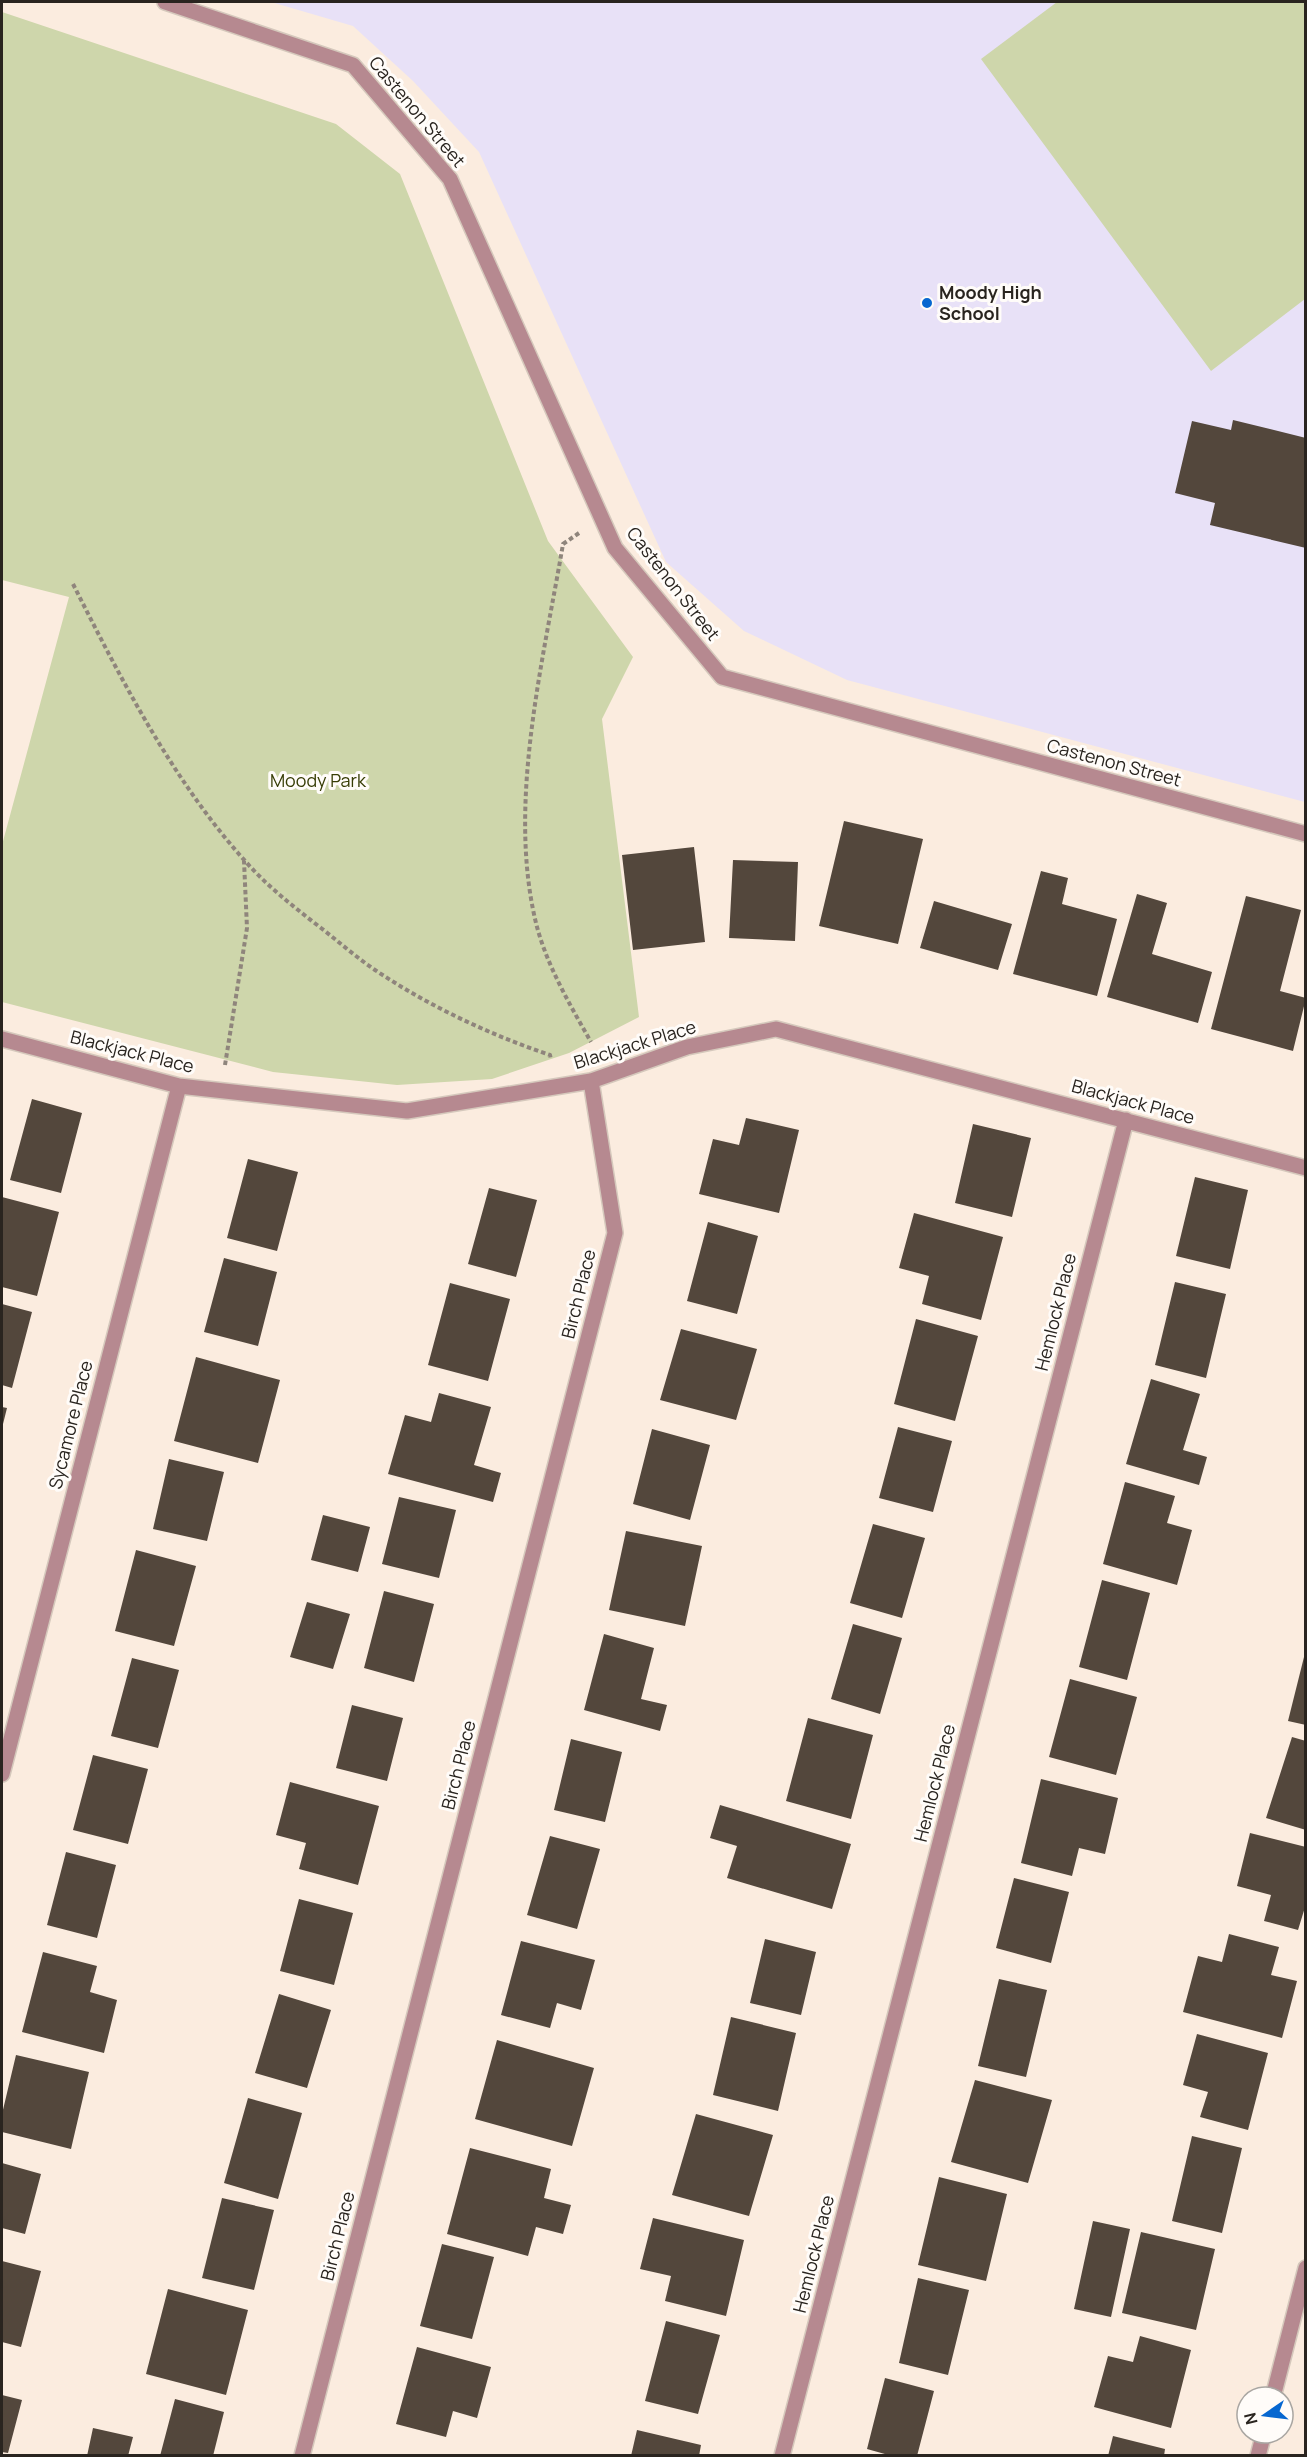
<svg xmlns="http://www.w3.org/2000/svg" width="1307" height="2457" font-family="Manrope,sans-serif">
<rect width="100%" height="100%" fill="#fbecdf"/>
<path fill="#e8e1f7" d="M271 2H1305V802L847 680 744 631 666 562 479 152 413 81 353 26Z"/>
<path fill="#ced6ab" d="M1057 2H1305V299L1211 371 981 59Z
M2 12 336 124 400 174 548 541 633 657 602 719 639 1017 569 1053 492 1079 397 1085 273 1072 2 1002V845L69 597 2 580Z"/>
<path fill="#53473c" d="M1233 420 1306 438V548L1210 525 1215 503 1175 493 1192 421 1231 430Z
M844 821 923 839 898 944 819 926Z
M694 847 705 942 633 950 622 855Z
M733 860 798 862 795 941 729 938Z
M1041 871 1068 878 1062 904 1117 919 1097 996 1013 974Z
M1137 894 1167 903 1152 954 1212 972 1198 1023 1107 997Z
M1246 896 1301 910 1280 991 1306 998 1293 1051 1211 1029Z
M934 901 1012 924 998 970 920 948Z
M32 1099 82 1113 61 1193 10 1180Z
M746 1118 799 1130 779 1213 699 1194 713 1139 739 1145Z
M973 1124 1031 1138 1012 1217 955 1203Z
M248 1159 298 1172 277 1251 227 1238Z
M1195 1177 1248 1190 1230 1269 1176 1256Z
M489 1188 537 1200 516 1277 468 1264Z
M2 1197 59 1212 37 1296 2 1287Z
M914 1213 1003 1237 981 1320 922 1304 929 1276 899 1268Z
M708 1222 758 1236 737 1314 687 1301Z
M224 1258 277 1272 258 1346 204 1332Z
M1175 1282 1226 1294 1206 1378 1155 1365Z
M450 1283 510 1299 488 1381 428 1365Z
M2 1304 32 1312 12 1388 2 1385Z
M916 1319 978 1336 955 1421 894 1404Z
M681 1329 757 1349 736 1420 660 1400Z
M196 1357 280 1380 258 1463 174 1441Z
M1151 1379 1200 1394 1183 1450 1207 1457 1199 1485 1126 1464Z
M439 1393 491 1407 474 1465 501 1473 493 1502 388 1474 405 1415 431 1422Z
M2 1407 7 1408 2 1428Z
M898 1427 952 1441 933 1512 879 1498Z
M652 1429 710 1445 690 1520 633 1504Z
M169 1459 224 1472 207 1541 153 1529Z
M1125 1482 1175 1496 1167 1523 1192 1530 1177 1585 1103 1564Z
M399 1497 456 1510 439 1578 382 1564Z
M323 1515 370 1527 358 1572 311 1560Z
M873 1524 925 1538 902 1618 850 1603Z
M626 1531 702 1546 685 1626 609 1610Z
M136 1550 196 1566 174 1646 115 1631Z
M1102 1580 1150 1593 1127 1680 1079 1667Z
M384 1591 434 1604 414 1682 364 1668Z
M307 1602 350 1614 333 1669 290 1657Z
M853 1624 902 1638 880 1714 831 1699Z
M604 1634 654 1648 641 1699 667 1705 660 1731 584 1710Z
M1306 1649V1725L1288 1721Z
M132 1658 179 1670 158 1748 111 1736Z
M1070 1679 1137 1697 1116 1775 1049 1757Z
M352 1705 403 1718 387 1781 336 1768Z
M808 1718 873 1735 851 1819 786 1801Z
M1292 1737 1306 1741V1830L1266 1818Z
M571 1739 622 1752 605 1822 554 1810Z
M93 1755 148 1769 128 1844 73 1830Z
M1041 1779 1118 1798 1105 1854 1079 1848 1072 1876 1021 1863Z
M290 1782 379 1806 358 1885 299 1869 306 1843 276 1835Z
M720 1805 851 1844 832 1909 727 1878 737 1846 710 1838Z
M1250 1833 1306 1847V1904L1298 1930 1264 1921 1271 1895 1237 1886Z
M550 1836 600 1849 577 1929 527 1915Z
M66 1852 116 1865 97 1938 47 1925Z
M1014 1878 1069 1892 1051 1963 996 1948Z
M299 1899 353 1913 334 1985 280 1971Z
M1229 1934 1279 1947 1271 1975 1297 1981 1282 2038 1183 2012 1198 1956 1222 1962Z
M765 1939 816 1952 801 2015 750 2003Z
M521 1941 595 1960 581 2010 557 2003 550 2028 501 2015Z
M43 1952 97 1966 90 1992 117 2000 104 2053 22 2032Z
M999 1979 1047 1990 1026 2077 978 2066Z
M279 1994 331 2010 307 2088 255 2073Z
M731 2017 796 2033 778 2111 713 2095Z
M1197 2034 1268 2053 1248 2130 1200 2117 1208 2092 1183 2085Z
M497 2040 594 2068 572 2146 475 2119Z
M16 2055 89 2072 71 2149 2 2132V2114Z
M975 2080 1052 2100 1028 2183 951 2162Z
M248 2098 302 2113 278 2199 224 2183Z
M696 2114 773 2135 749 2216 672 2195Z
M1192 2136 1242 2148 1222 2233 1172 2221Z
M470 2148 551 2169 544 2198 571 2205 563 2234 536 2227 528 2256 447 2234Z
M2 2163 41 2174 25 2234 2 2228Z
M939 2177 1007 2194 986 2281 918 2265Z
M222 2198 274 2210 254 2290 202 2278Z
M653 2218 744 2240 726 2316 665 2301 671 2276 640 2269Z
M1093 2221 1130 2229 1111 2317 1074 2309Z
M1141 2232 1215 2249 1196 2330 1122 2313Z
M442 2244 494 2257 472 2339 420 2326Z
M2 2261 41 2271 21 2347 2 2342Z
M918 2278 969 2290 948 2375 899 2363Z
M168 2289 248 2310 226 2395 146 2374Z
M666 2321 720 2335 698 2414 645 2401Z
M1140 2336 1191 2350 1171 2428 1094 2407 1108 2356 1133 2362Z
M417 2347 491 2367 477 2418 453 2411 446 2437 396 2424Z
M885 2378 934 2391 917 2456H892L867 2449Z
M2 2395 22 2400 8 2453 2 2452Z
M175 2399 224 2412 213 2456H160Z
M93 2428 133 2437 128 2456H87Z
M637 2430 701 2445 699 2456H631Z
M1113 2436 1165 2449 1164 2456H1108Z"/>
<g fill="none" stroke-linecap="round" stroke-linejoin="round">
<defs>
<path id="minor" d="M165 2 353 65 450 179 615 548 722 677 1306 834
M2 1039 179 1086 407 1111 591 1081 687 1047 776 1029 1306 1168
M2 1774 179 1086
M1273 2397 1306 2268
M302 2456 615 1233 591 1081
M782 2456 1126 1120
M1258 2456 1264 2433"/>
</defs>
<use href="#minor" stroke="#d5c8bc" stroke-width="18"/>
<path stroke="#8f857c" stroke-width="4" stroke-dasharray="4.5 3" stroke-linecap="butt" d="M579 533 563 544C543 662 507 804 536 923 546 964 570 1005 591 1042
M73 584C122 681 173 781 246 862 268 887 294 907 321 928 339 942 356 957 375 970 429 1006 488 1034 550 1055L551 1060
M225 1065 247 928 244 861"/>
<use href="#minor" stroke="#b68990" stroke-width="15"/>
</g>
<circle fill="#0767d0" stroke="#fffcf9" stroke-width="2" cx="927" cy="303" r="6"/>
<g text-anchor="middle" stroke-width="6" stroke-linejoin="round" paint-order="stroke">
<g font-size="18" fill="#29241f" stroke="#fffcf9">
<text transform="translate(417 112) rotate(50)" y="6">Castenon Street</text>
<text transform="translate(673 584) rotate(52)" y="6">Castenon Street</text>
<text transform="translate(1114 763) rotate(15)" y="6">Castenon Street</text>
<text transform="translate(635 1045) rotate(-17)" y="6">Blackjack Place</text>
<text transform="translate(132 1052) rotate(14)" y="6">Blackjack Place</text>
<text transform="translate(1133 1102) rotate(15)" y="6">Blackjack Place</text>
<text transform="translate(579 1294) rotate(-76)" y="6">Birch Place</text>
<text transform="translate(1056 1312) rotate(-76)" y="6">Hemlock Place</text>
<text transform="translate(71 1425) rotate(-76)" y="6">Sycamore Place</text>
<text transform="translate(459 1765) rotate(-76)" y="6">Birch Place</text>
<text transform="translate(935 1783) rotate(-76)" y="6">Hemlock Place</text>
<text transform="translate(338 2236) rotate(-76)" y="6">Birch Place</text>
<text transform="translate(814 2254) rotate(-76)" y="6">Hemlock Place</text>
</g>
<g font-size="18" font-weight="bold" fill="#29241f" stroke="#fffcf9" text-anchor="start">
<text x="939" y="299">Moody High<tspan x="939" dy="21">School</tspan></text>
</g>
<g font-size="18" fill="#373d05" stroke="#fffcf9">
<text x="318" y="787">Moody Park</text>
</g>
</g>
<rect width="1307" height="2457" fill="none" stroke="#29241f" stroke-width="6"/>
<g transform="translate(1265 2415) rotate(256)"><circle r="28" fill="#fffcf9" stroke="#a9a6a2" stroke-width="1.5"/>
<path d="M0-4.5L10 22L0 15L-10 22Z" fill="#0767d0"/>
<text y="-9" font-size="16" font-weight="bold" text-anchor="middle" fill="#29241f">N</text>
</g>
</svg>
